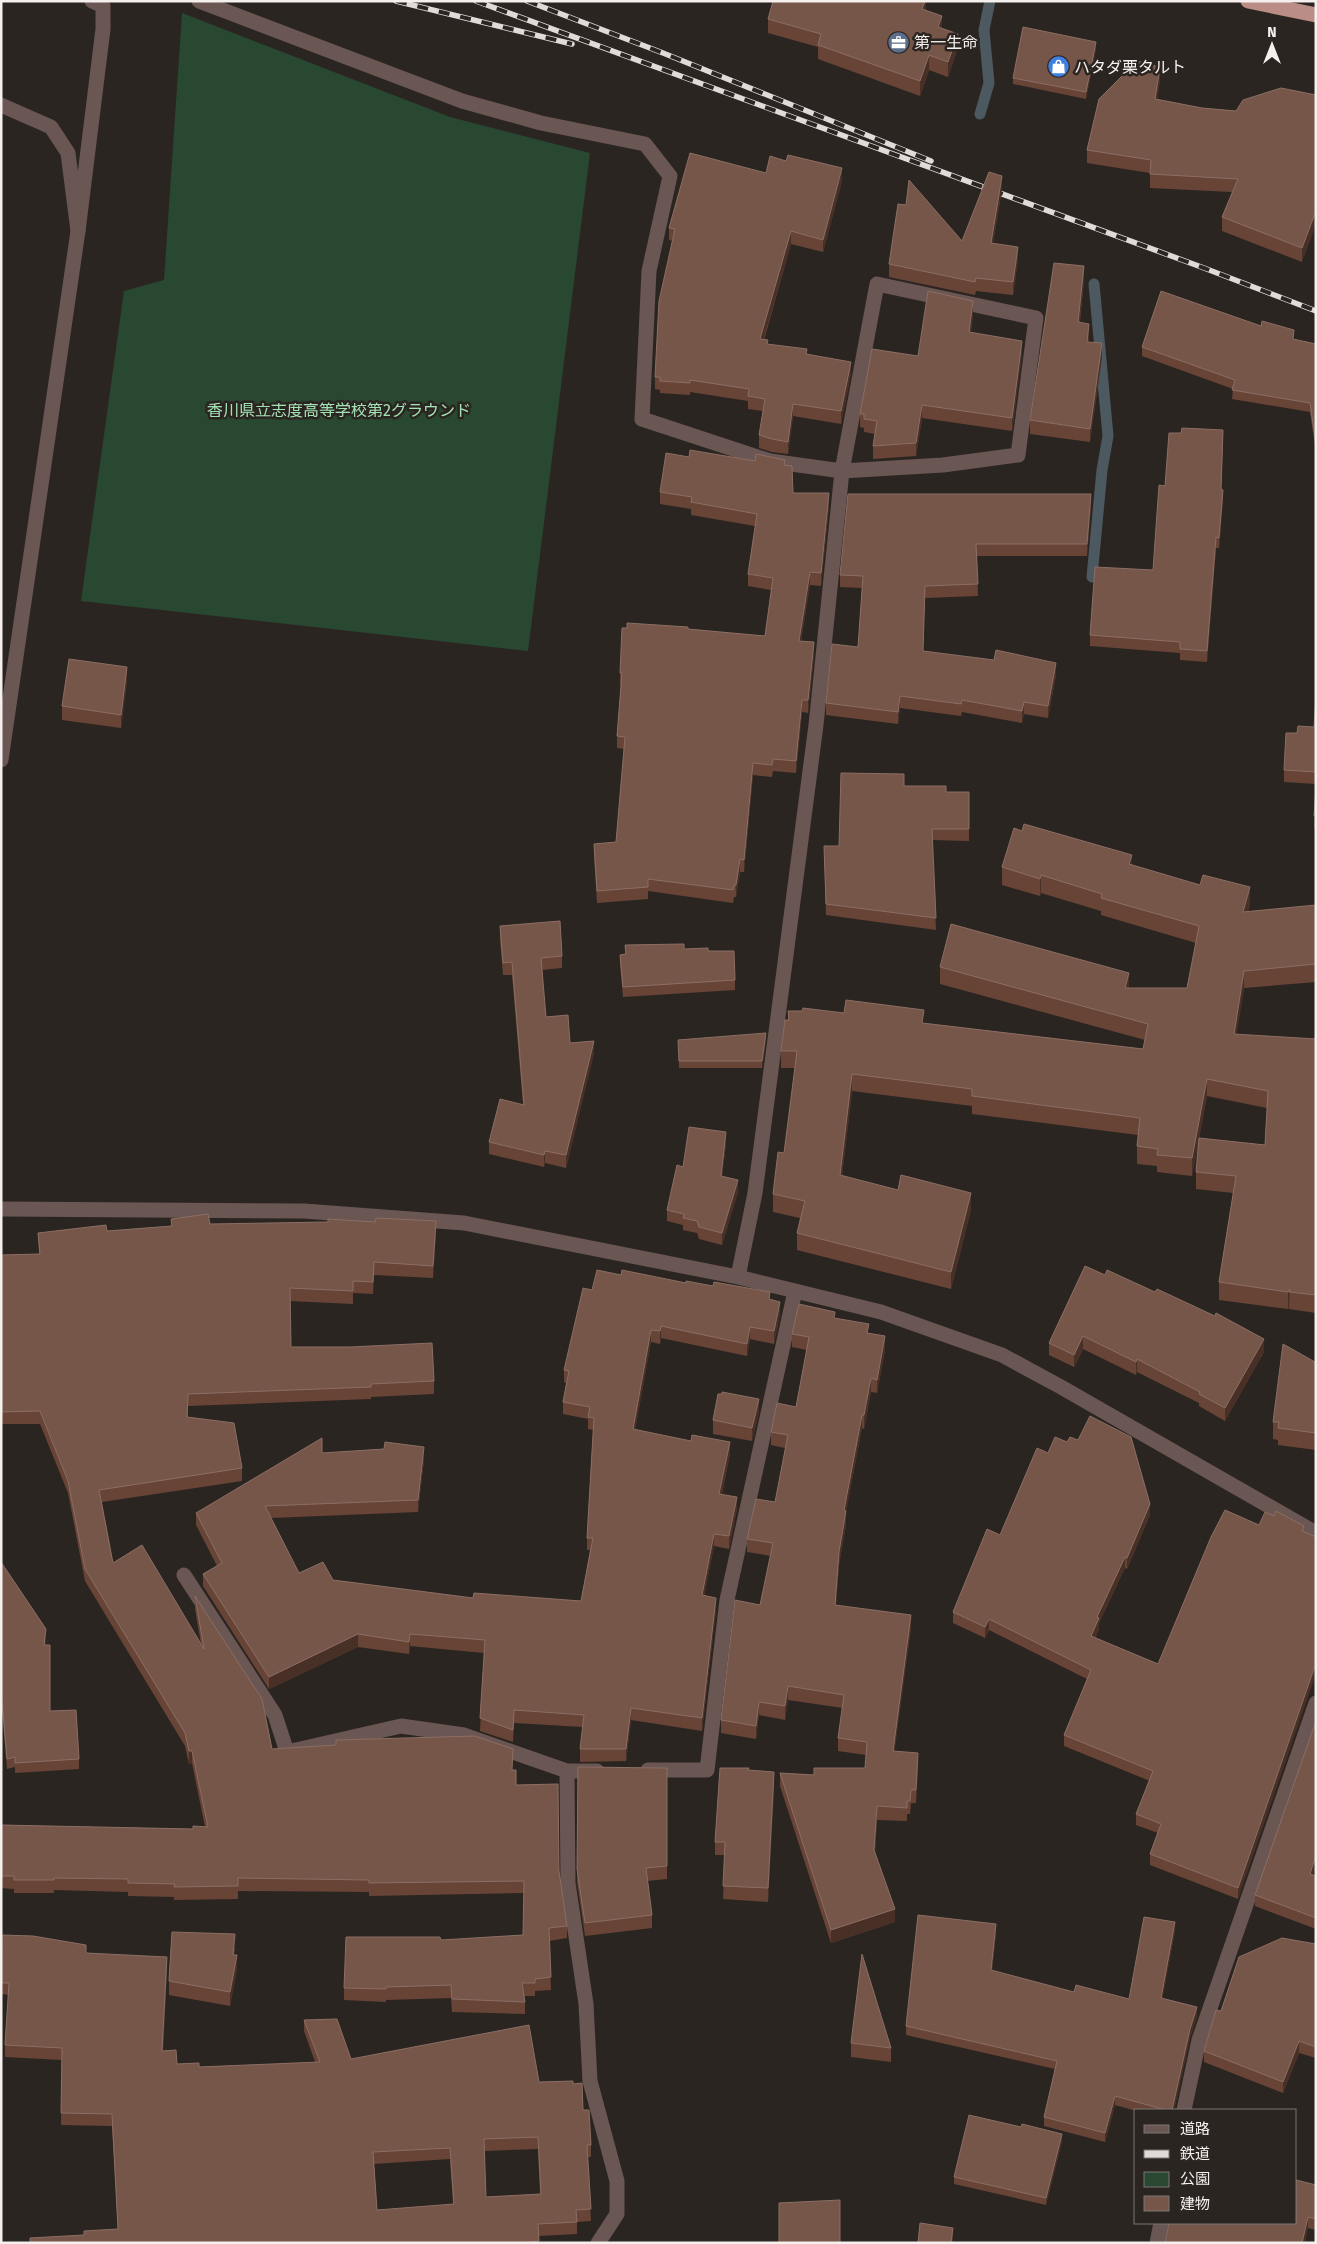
<svg xmlns="http://www.w3.org/2000/svg" width="1317" height="2244" font-family="'Fira Sans','Noto Sans JP',sans-serif">
<rect width="100%" height="100%" fill="#2b2521"/>
<path fill="#294832" d="M182 13 450 117 590 153 528 651 81 601 124 291 164 280Z"/>
<g fill="none" stroke-linecap="round" stroke-linejoin="round">
<path stroke="#4c5960" stroke-width="11" d="M980 114 989 83 984 30 990 1
M1092 577 1102 470 1108 436 1094 284"/>
<path stroke="#6a5653" stroke-width="15" d="M199 1 462 101 541 123 645 144 670 176 649 271 642 419 770 461 842 471 943 465 1018 455 1036 318 877 284 842 471 816 725 755 1193 738 1277
M1 105 51 127 68 153 78 231 103 29V6L92 1
M1 1209 304 1211 464 1223 738 1277 881 1312 1002 1355 1061 1387 1316 1533
M184 1575 275 1715 287 1752 401 1726 464 1735 567 1771H597
M648 1770H707L727 1600 795 1291
M567 1771 568 1883 586 2004 590 2081 617 2181V2214L598 2243
M1184 2110 1199 2040 1316 1703
M1157 2243 1161 2223"/>
<path stroke="#6a5653" stroke-width="15" d="M1 760 78 231"/>
<path stroke="#ba8d86" stroke-width="15" d="M1248 1 1316 15"/>
<defs>
<path id="rail" d="M396 1 572 44
M476 1 1204 268 1316 311
M527 1 663 53 931 161"/>
</defs>
<use href="#rail" stroke="#e0dbd9" stroke-width="5.5"/>
<use href="#rail" stroke="#2b2521" stroke-width="4" stroke-dasharray="11" stroke-linecap="butt"/>
</g>
<path fill="#684437" fill-rule="evenodd" d="M926 1V11L942 28 958 48 948 77 929 70 920 96 818 59V47L768 33V19Z
M1096 49 1086 99 1013 84V78Z
M1160 80 1157 99 1202 108 1236 111 1316 95 1302 262 1222 231V217L1232 192 1150 188V173L1087 163V150Z
M766 173 842 181 823 252 791 244 764 340 768 344 807 354 851 374 841 424 793 416 788 454 772 452 759 448V435L763 411 748 409V401L690 392V395L660 393V390L655 389V377L673 241 669 240V228Z
M1002 189 993 243 1018 260 1013 295 976 291 975 295 889 277V264L962 241Z
M1084 280 1080 322 1089 337V342L1102 357 1090 442 1030 434V420Z
M973 314 971 332 1022 354 1012 431 922 418 916 456 873 459V446L875 434 864 432V428L860 427V414L918 356Z
M1294 339 1316 344V453L1310 412 1232 399 1233 389 1142 356V347Z
M1223 441 1221 490 1223 500 1219 548H1216L1207 662 1180 660V653L1090 646V635L1153 570 1165 486Z
M689 457 755 461 785 465 793 493 829 506 821 586 810 585 801 641 814 655 808 713 802 712 796 773 773 771 772 777 753 775 744 872H740L736 897H734L733 903 648 891V899L597 903 594 856V844L616 842 624 749 617 748V736L621 686 620 685V673L688 629 765 636 771 590 748 586V574L755 526 691 515V509L660 504V492Z
M1091 506 1087 556H977L978 596 925 598 923 651 1056 675 1048 718 1024 714 1022 723 962 712 961 716 900 708 898 724 826 715V703L858 647 862 588 840 587V575Z
M127 680 121 728 62 720V706Z
M1316 697V784L1284 782V770L1297 733 1314 727Z
M904 786 946 792H969V841L932 840 936 930 826 915 824 846H839Z
M1316 788V828H1314Z
M1132 865 1250 904 1248 912 1316 905V982L1244 988 1236 1035 1316 1039V1313L1289 1309V1307L1288 1309 1219 1300V1282L1233 1193 1196 1189V1172L1199 1139 1192 1176 1157 1172V1166L1137 1164V1146L1138 1135 972 1114V1106L852 1091 842 1176 971 1210 951 1289 797 1250V1233L800 1218 773 1212V1194L784 1153 795 1068H781V1051L788 1020V1011L924 1023 1143 1049 1145 1040 940 984V967L1129 988H1187L1196 943 1101 915V911L1041 893 1040 896 1002 885V867ZM1207 1096 1267 1108 1265 1145 1199 1138Z
M500 926 562 956V968L542 970 546 1017 570 1043 594 1053 566 1168 545 1163 544 1167 489 1154V1142L523 1104 512 975H503L500 939Z
M625 945 684 949 708 951 735 980V990L623 997 620 964V955L625 954Z
M766 1039 762 1068H679L678 1040Z
M726 1144 722 1176 738 1192 722 1245 699 1239 697 1233 683 1230V1225L667 1221V1210L683 1167Z
M171 1219 210 1224 436 1233 433 1278 374 1275 373 1294 353 1293V1304L290 1301 291 1347 434 1381V1394L371 1397V1399L188 1406V1417L242 1468V1481L102 1502 113 1563 201 1644 195 1609V1596L272 1749 512 1770 516 1785 559 1871 567 1926V1938L549 1941 551 1990 535 1991V1996H524L525 2002V2014L452 2012 451 1998 386 2000V2002L344 2000V1988L441 1940 523 1935 524 1893 369 1896V1892L238 1891V1899L174 1900V1897L128 1896V1892L54 1890V1893H14V1889L1 1888V1825L193 1829 205 1827 192 1763 189 1764 185 1746 85 1581 68 1493 40 1424H1V1255L39 1254 38 1233 107 1231 171 1226Z
M1085 1266 1264 1352 1225 1421 1199 1406V1403L1137 1372 1136 1375 1083 1349 1074 1367 1049 1355V1343Z
M621 1275 686 1283 770 1300 780 1314 774 1344 750 1339 747 1356 661 1338 660 1344 651 1342 635 1430 730 1454 722 1494 737 1509 729 1549 714 1546 704 1596 716 1610 702 1731 631 1720 626 1761 580 1762V1749L583 1727 514 1723 513 1742 480 1731 484 1653 410 1646 409 1654 358 1647 269 1689 203 1586V1574L217 1566 196 1525V1513L322 1453 424 1459 418 1512 271 1518 299 1573 333 1580 473 1598 581 1601 590 1550H587V1538L593 1430 588 1429V1419L563 1414V1402L566 1383 564 1382V1370L592 1290Z
M835 1318 869 1334 885 1350 877 1393 871 1392 864 1429 862 1428 846 1511V1524L839 1565 836 1605 911 1628 894 1751 918 1766 916 1803H911L910 1814H907V1821L877 1820 875 1852 895 1922 831 1943 780 1786V1773L814 1775 865 1768 866 1755 838 1751V1738L843 1708 788 1700 785 1720 759 1715 756 1739 721 1733V1720L760 1605 771 1556 747 1552V1539L775 1502 785 1448 771 1445V1432L796 1407 807 1350 792 1347V1334Z
M1316 1360V1450L1278 1445V1440L1273 1439V1422L1315 1362Z
M759 1412 752 1441 713 1434V1420Z
M1150 1515 1127 1569 1125 1568 1099 1623V1629L1095 1638 1158 1664 1259 1525 1238 1899 1150 1865V1854L1158 1833 1136 1825V1814L1150 1781 1064 1746V1735L1087 1679 989 1630 985 1638 953 1623V1612L1000 1535Z
M1 1562 46 1639 45 1645 50 1711 79 1759V1769L15 1773V1767L7 1769 1 1699Z
M578 1767 667 1768V1879L647 1881 652 1915V1928L585 1936 577 1882Z
M749 1770 774 1786 768 1902 723 1899 725 1855H715V1842Z
M1313 1875 1316 1876V1929L1255 1906V1895Z
M1175 1931 1162 1999 1197 2016 1190 2038 1174 2110H1136V2111L1115 2105 1105 2142 1044 2126V2117L1055 2069 906 2035V2026L996 1933 992 1971 1074 1992 1129 1999Z
M1316 1944V2058L1299 2053 1283 2093 1204 2062V2051L1221 2011Z
M235 1947 234 1955 237 1969 230 2006 169 1995V1981Z
M86 1953 167 1969 163 2051 177 2064 199 2067 315 2062 304 2031V2020L351 2059 539 2082 573 2084 583 2110 591 2145V2157H587L591 2221 577 2222V2234L539 2236V2243H30L84 2235 118 2229 112 2126 61 2125 62 2060 5 2057V2045L9 1995 1 1994V1960ZM538 2149 540 2194 486 2197 484 2151ZM450 2159 453 2204 377 2210 374 2164Z
M851 2043 891 2048V2062L851 2057Z
M1021 2127 1062 2141 1046 2205 954 2184V2177Z
M1316 2185V2230L1308 2228 1165 2243Z"/>
<path fill="#493026" d="M925 1H926V12L922 9Z
M942 16V30L938 27Z
M958 34V48L948 77V62Z
M1096 42V49L1086 99V92Z
M929 55V70L920 96V81Z
M1160 67V80L1155 112V99Z
M842 168V181L823 252V240Z
M1002 176V189L991 256V243Z
M1316 211V225L1302 262V248Z
M791 231V244L760 351V339Z
M1018 247V260L1013 295V282Z
M1084 266V280L1078 336V322Z
M973 301V314L969 345V332Z
M1089 324V337L1087 355V342Z
M1022 341V354L1012 431V418Z
M1102 343V357L1090 442V429Z
M851 362V374L841 424V411Z
M793 404V416L788 454V442Z
M922 405V418L916 456V443Z
M1223 490V500L1219 548V538Z
M829 493V506L821 586V573Z
M1091 494V506L1087 556V544Z
M1216 537V548L1207 662V651Z
M810 572V585L799 653V641Z
M814 642V655L808 713V700Z
M1056 663V675L1048 718V706Z
M127 667V680L121 728V715Z
M900 696V708L898 724V712Z
M802 700V712L796 773V761Z
M1024 702V714L1022 723V711Z
M753 763V775L744 872V860Z
M1132 855V873L1129 864Z
M740 859V872L736 897V885Z
M1041 875V893L1040 896V879Z
M1250 887V904L1243 930V912Z
M1244 971V988L1234 1052V1034Z
M1129 973V991L1125 988Z
M766 1033V1039L762 1068V1061Z
M594 1041V1053L566 1168V1155Z
M852 1074V1091L840 1193V1175Z
M1207 1079V1096L1192 1176V1158Z
M726 1132V1144L721 1187V1176Z
M545 1151V1163L544 1167V1155Z
M738 1180V1192L722 1245V1233Z
M971 1193V1210L951 1289V1272Z
M436 1221V1233L433 1278V1266Z
M1290 1289 1289 1307 1288 1309V1292Z
M780 1302V1314L774 1344V1331Z
M661 1326V1338L660 1344V1331Z
M750 1327V1339L747 1356V1344Z
M651 1330V1342L633 1442V1429Z
M885 1336V1350L877 1393V1380Z
M1083 1336V1349L1074 1367V1355Z
M1264 1339V1352L1225 1421V1408Z
M1137 1359V1372L1136 1375V1362Z
M871 1378V1392L864 1429V1415Z
M759 1399V1412L752 1441V1428Z
M862 1415V1428L844 1523V1510Z
M730 1442V1454L719 1506V1494Z
M424 1447V1459L418 1512V1500Z
M737 1497V1509L729 1549V1536Z
M1150 1504V1515L1127 1569V1558Z
M846 1511V1524L839 1565 835 1618V1605L839 1552Z
M714 1534V1546L702 1607V1595Z
M1125 1557V1568L1099 1623V1629L1091 1647V1636L1097 1617Z
M716 1598V1610L702 1731V1718Z
M911 1615V1628L893 1764V1751Z
M989 1619V1630L985 1638V1627Z
M46 1629V1639L44 1655V1645Z
M358 1634V1647L269 1689V1677Z
M410 1634V1646L409 1654V1642Z
M1316 1663V1674L1238 1899V1888Z
M788 1686V1700L785 1720V1706Z
M759 1702V1715L756 1739V1726Z
M631 1708V1720L626 1761V1749Z
M189 1751H192V1763L189 1764Z
M918 1753V1766L916 1803V1790Z
M774 1772V1786L768 1902V1888Z
M877 1806V1820L874 1863V1850Z
M1316 1855V1866L1310 1885V1874Z
M895 1909V1922L831 1943V1930Z
M1175 1922V1931L1161 2007V1998Z
M996 1924V1933L991 1979V1970Z
M237 1955V1969L230 2006V1992Z
M167 1957V1969L162 2063V2051Z
M1197 2007V2016L1190 2038 1174 2110H1172L1190 2029Z
M1299 2041V2053L1283 2093V2082Z
M1115 2096V2105L1105 2142V2133Z
M1062 2134V2141L1046 2205V2198Z
M1308 2217V2228L1305 2243H1302Z
M953 2228V2243H951Z"/>
<path fill="#77564a" stroke="#8b6e64" fill-rule="evenodd" d="M773 1H925L922 9 942 16 938 27 958 34 948 62 929 55 920 81 818 45 821 34 768 19Z
M1023 27 1096 42 1086 92 1013 78Z
M1137 61 1160 67 1155 99 1202 108 1236 111 1243 100 1281 88 1316 95V211L1302 248 1222 217 1238 179 1150 174 1151 160 1087 150 1099 99Z
M690 153 766 173 770 156 786 161 788 155 842 168 823 240 791 231 760 339 768 340 767 344 807 349 806 354 851 362 841 411 793 404 788 442 772 439 759 435 765 399 748 396 749 389 690 380V383L660 381V377H655L659 301 675 229 669 228Z
M989 172 1002 176 991 243 1018 247 1013 282 976 278 975 282 889 264 898 204 906 205 909 180 962 241Z
M1054 263 1084 266 1078 322 1089 324 1087 342 1102 343 1090 429 1030 420Z
M928 291 973 301 969 332 1022 341 1012 418 922 405 916 443 873 446 877 421 864 419V414H860L872 349 918 356Z
M1161 291 1261 326 1262 321 1294 330 1293 339 1316 344V444L1310 403 1232 390 1235 380 1142 347Z
M1182 428 1223 430 1221 489 1223 490 1219 538 1216 537 1207 651 1180 649V642L1090 635 1095 567 1153 570 1159 485 1165 486 1169 433H1181Z
M690 450 755 461 756 454 785 460 784 465 792 466 793 493H829L821 573 810 572 799 641 814 642 808 700H802L796 761 773 759 772 765 753 763 744 860 740 859 736 885H734L733 890 648 879V887L597 891 594 844 616 842 625 737 617 736 622 673H620L622 628H627V623L688 627V629L765 636 773 578 748 574 757 514 691 502 692 497 660 492 666 453 689 457Z
M848 494H1091L1087 544H976L978 584 925 586 923 651 994 660 996 650 1056 663 1048 706 1024 702 1022 711 962 700 961 704 900 696 898 712 826 703 832 644 858 647 863 576 840 575Z
M69 659 127 667 121 715 62 706Z
M1316 697V772L1284 770 1286 733H1297L1298 726 1314 727Z
M841 773 904 774V786H946V792H969V829H932L936 918 826 904 824 846H839Z
M1316 787V816H1314Z
M1024 824 1132 855 1129 864 1200 885 1203 875 1250 887 1243 912 1316 905V964L1244 971 1234 1034 1316 1039V1295L1289 1292 1290 1289 1288 1292 1219 1282 1236 1176 1196 1172 1199 1138 1265 1145 1268 1091 1207 1079 1192 1158 1157 1155 1158 1149 1137 1146 1140 1118 972 1096V1089L852 1074 840 1175 898 1190 901 1175 971 1193 951 1272 797 1233 805 1201 773 1194 778 1152 784 1153 797 1051H781L785 1020H789L788 1011H802L803 1008 844 1013 846 1000 924 1010 922 1023 1143 1049 1148 1024 940 967 951 924 1129 973 1125 988H1187L1199 926 1101 898 1102 894 1041 875 1040 879 1002 867 1014 828 1022 831Z
M560 921 562 956 541 958 546 1017 568 1015 570 1043 594 1041 566 1155 545 1151 544 1155 489 1142 500 1099 524 1105 512 962 503 963 500 926Z
M684 944V949L708 948V951H734L735 980 623 987 620 955 626 954 625 945Z
M766 1033 762 1061H679L678 1040Z
M689 1127 726 1132 721 1176 738 1180 722 1233 699 1227 697 1221 683 1218 684 1214 667 1210 677 1165 683 1167Z
M208 1214 210 1224 328 1222V1219L375 1222 376 1218 436 1221 433 1266 374 1262 373 1282 353 1281V1291L290 1288 291 1347H350L432 1343 434 1381 371 1384V1387L188 1394 187 1417 234 1423 242 1468 99 1490 113 1563 142 1545 204 1649 195 1596 262 1699 272 1749 336 1745V1740L475 1736 513 1749 512 1770H516V1785L558 1784 559 1871 567 1926 549 1928 551 1977 535 1979V1983H522L525 2002 452 1999 451 1985 386 1987V1989L344 1988 346 1937H440L441 1940 523 1935 524 1881 369 1883V1880L238 1878V1886L174 1887 175 1884 128 1883V1879L54 1878V1880H14V1876H1V1825L193 1829V1826L208 1827 192 1751H189L185 1733 85 1569 68 1481 40 1411 1 1412V1255L40 1254 38 1233 106 1225 107 1231 172 1226 171 1219Z
M1085 1266 1105 1275 1107 1270 1155 1292 1157 1289 1215 1316 1216 1313 1264 1339 1225 1408 1199 1394 1200 1392 1137 1359 1136 1362 1083 1336 1074 1355 1049 1343Z
M597 1270 621 1275 622 1270 686 1283V1281L713 1286 714 1282 770 1292 769 1299 780 1302 774 1331 750 1327 747 1344 661 1326 660 1331 651 1330 633 1429 691 1441 692 1435 730 1442 719 1494 737 1497 729 1536 714 1534 702 1595 716 1598 702 1718 631 1708 626 1749H580L584 1715 514 1710 513 1730 480 1718 485 1640 410 1634 409 1642 358 1634 269 1677 203 1574 222 1563 196 1513 322 1438V1453L384 1449 385 1442 424 1447 418 1500 265 1506 299 1573 323 1562 333 1580 473 1598 474 1593 581 1601 593 1538H587L594 1418 588 1417 590 1407 563 1402 569 1371 564 1370 583 1288 592 1290Z
M799 1304 835 1312 834 1318 869 1324 867 1333 885 1336 877 1380 871 1378 864 1415H862L844 1510 846 1511 839 1552 835 1605 911 1615 893 1751 918 1753 916 1790H911L910 1801H907V1808L877 1806 874 1850 895 1909 831 1930 780 1773 814 1775V1768H865L867 1742 838 1738 844 1695 788 1686 785 1706 759 1702 756 1726 721 1720 735 1600 760 1605 773 1543 747 1539 756 1499 775 1502 788 1435 771 1432 777 1403 796 1407 809 1337 792 1334Z
M1283 1344 1315 1362 1316 1360V1433L1278 1428 1279 1422H1273Z
M722 1392 759 1399 752 1428 713 1420 718 1394H722Z
M1090 1416 1131 1437 1150 1504 1127 1558 1125 1557 1097 1617 1099 1618 1091 1636 1158 1664 1211 1537 1225 1510 1259 1525 1265 1512 1274 1516 1276 1511 1304 1526 1302 1531 1316 1537V1547L1314 1550H1316V1663L1238 1888 1150 1854 1161 1824 1136 1814 1153 1771 1064 1735 1091 1670 989 1619 985 1627 953 1612 987 1529 1000 1535 1037 1448 1048 1453 1055 1437 1067 1442 1070 1437 1078 1440Z
M1 1562 46 1629 44 1645H50V1711L76 1710 79 1759 15 1763V1757L7 1759 1 1689Z
M1316 1721V1855L1310 1874 1316 1876V1918L1255 1895Z
M578 1767 667 1768V1866L646 1868 652 1915 585 1923 577 1869Z
M720 1768H749L748 1770 774 1772 768 1888 723 1886 725 1842H715Z
M918 1915 996 1924 991 1970 1074 1992 1076 1985 1129 1999 1144 1917 1175 1922 1161 1998 1197 2007 1190 2029 1172 2110H1166L1115 2096 1105 2133 1044 2117 1057 2061 906 2026Z
M172 1932 235 1934 233 1955H237L230 1992 169 1981Z
M2 1935 33 1936 86 1945V1953L167 1957 162 2051 176 2050 177 2064 199 2063V2067L320 2062 304 2020 337 2019 351 2059 529 2025 539 2082 573 2081V2084L582 2083 583 2110H589L591 2145H587L591 2209 576 2210 577 2222 538 2224 539 2241 530 2242V2243H30V2238L84 2235V2231L118 2229 112 2114 61 2113 62 2048 5 2045 9 1983H1ZM538 2137 541 2194 486 2197 484 2139ZM450 2148 454 2204 377 2210 373 2152Z
M1282 1938 1316 1944V2047L1299 2041 1283 2082 1204 2051 1216 2010 1221 2011 1239 1957Z
M862 1954 891 2048 851 2043Z
M969 2115 1021 2127 1022 2124 1062 2134 1046 2198 954 2177Z
M1296 2180 1316 2185V2219L1308 2217 1302 2243H1165L1169 2223H1296Z
M840 2200V2243H779V2203Z
M920 2223 953 2228 951 2243H918Z"/>
<defs>
<symbol id="office-disc" viewBox="-11 -11 22 22"><circle r="9.5" fill="#5c6f8a" stroke="#2b2521"/><path d="M-6-3h4V-5.5h4V-3h4V5H-6ZM-1-4.5V-3h2v-1.5ZM-6 0V1H6V0Z" fill="#fff"/></symbol>
<symbol id="shop-disc" viewBox="-11 -11 22 22"><circle r="9.5" fill="#3f7fe0" stroke="#2b2521"/><path d="M-5-2.5h2.3a2.7 3.5 0 0 1 5.4 0H5L5.5 6h-11ZM-1.5-2.5h3a1.5 2.3 0 0 0-3 0Z" fill="#fff"/></symbol>
</defs>
<g fill-rule="evenodd">
<use href="#office-disc" x="886" y="30" width="25" height="25"/>
<use href="#shop-disc" x="1046" y="54" width="25" height="25"/>
</g>
<g text-anchor="middle" stroke-width="5" stroke-linejoin="round" paint-order="stroke">
<g font-size="16" fill="#f5f0ee" stroke="#2b2521" text-anchor="start">
<text x="914" y="48">第一生命</text>
<text x="1074" y="73">ハタダ栗タルト</text>
</g>
<g font-size="16" fill="#a3e2b4" stroke="#2b2521">
<text x="339" y="416">香川県立志度高等学校第2グラウンド</text>
</g>
</g>
<rect width="1317" height="2244" fill="none" stroke="#f5f0ee" stroke-width="5"/>
<rect x="1134" y="2109" width="162" height="115" fill="#2b2521" stroke="#7c7673"/>
<rect x="1144" y="2125" width="25" height="8" fill="#6a5653" stroke="#7c7673"/>
<text x="1180" y="2134" font-size="15" fill="#f5f0ee">道路</text>
<rect x="1144" y="2150" width="25" height="8" fill="#e0dbd9" stroke="#7c7673"/>
<text x="1180" y="2159" font-size="15" fill="#f5f0ee">鉄道</text>
<rect x="1144" y="2172" width="25" height="15" fill="#294832" stroke="#7c7673"/>
<text x="1180" y="2184" font-size="15" fill="#f5f0ee">公園</text>
<rect x="1144" y="2196" width="25" height="15" fill="#77564a" stroke="#7c7673"/>
<text x="1180" y="2209" font-size="15" fill="#f5f0ee">建物</text>
<g transform="translate(1272 45)" stroke="#2b2521" stroke-width="4" paint-order="stroke">
<path d="M0-4L9 19L0 12L-9 19Z" fill="#f5f0ee"/>
<text y="-8" font-size="14" font-weight="bold" text-anchor="middle" fill="#f5f0ee">N</text>
</g>
</svg>
